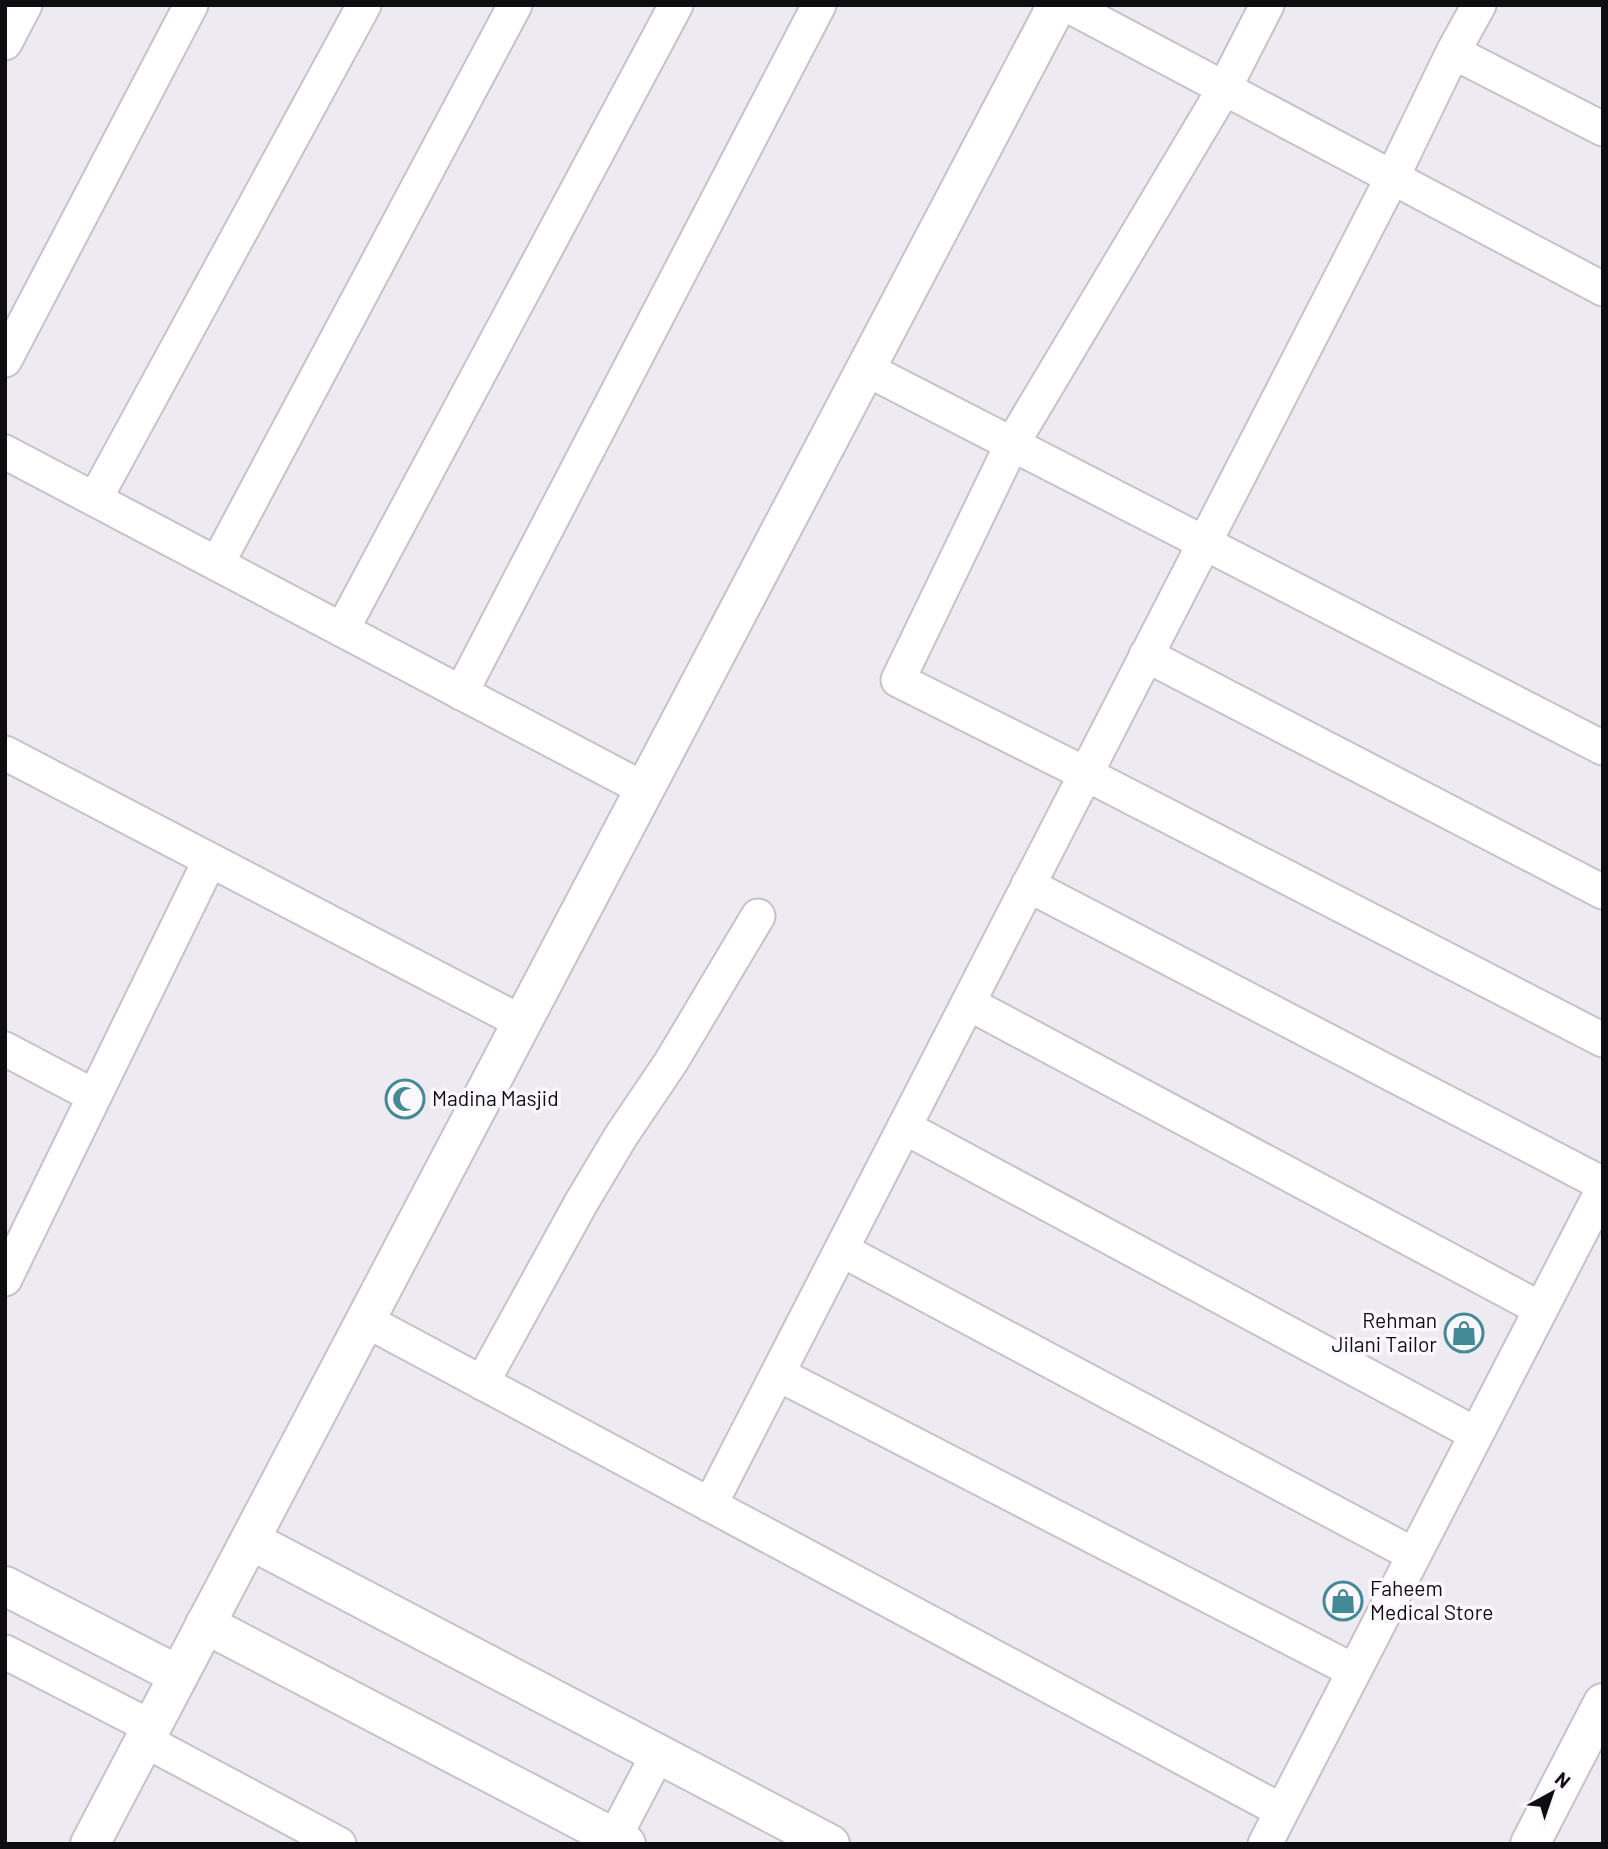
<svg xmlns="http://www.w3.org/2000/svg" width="1608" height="1849" font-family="Barlow,sans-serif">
<rect width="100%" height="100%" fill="#eeeaf1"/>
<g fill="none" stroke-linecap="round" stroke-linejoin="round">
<defs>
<path id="street" d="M1067 5 1603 289
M1267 5 1224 89 1012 444 898 680 1086 774 1603 1040
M5 43 25 5
M1453 52 1603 129
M5 360 191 5
M866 369 1603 748
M5 452 644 789
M95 499 364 5
M217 564 515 5
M342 630 676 5
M1146 655 1603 892
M461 693 819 5
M5 753 523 1023
M1028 885 1603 1184
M968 1003 1541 1309
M5 1049 94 1096
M904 1127 1476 1434
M842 1250 1414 1555
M5 1279 210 860
M365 1320 1282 1811
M778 1374 1354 1671
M482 1383 581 1203 621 1136 671 1062 758 916
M710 1505 1392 178 1453 52 1479 5
M5 1652 151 1727
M144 1740 339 1844
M611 1844 658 1754
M1265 1844 1603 1189"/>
<path id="secondary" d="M250 1540 830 1844
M5 1586 178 1675
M205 1624 626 1844
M90 1844 1057 5
M1530 1844 1603 1703"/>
</defs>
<use href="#street" stroke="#c6c2c9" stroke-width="37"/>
<use href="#secondary" stroke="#c6c2c9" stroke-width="42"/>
<use href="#street" stroke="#fff" stroke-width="33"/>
<use href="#secondary" stroke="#fff" stroke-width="38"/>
</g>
<defs>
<symbol id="mosque-ring" viewBox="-11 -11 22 22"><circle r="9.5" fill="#fbf7fe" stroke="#448995" stroke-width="1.5"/><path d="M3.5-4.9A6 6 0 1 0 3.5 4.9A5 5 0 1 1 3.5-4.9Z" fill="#448995"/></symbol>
<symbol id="shop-ring" viewBox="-11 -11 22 22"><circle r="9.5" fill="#fbf7fe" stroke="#448995" stroke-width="1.5"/><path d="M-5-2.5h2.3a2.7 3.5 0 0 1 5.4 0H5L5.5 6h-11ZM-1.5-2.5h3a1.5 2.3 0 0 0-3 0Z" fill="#448995"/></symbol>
</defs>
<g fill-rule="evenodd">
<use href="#mosque-ring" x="383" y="1077" width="44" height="44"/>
<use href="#shop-ring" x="1442" y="1311" width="44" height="44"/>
<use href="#shop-ring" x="1321" y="1579" width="44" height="44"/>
</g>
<g text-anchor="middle" stroke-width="7" stroke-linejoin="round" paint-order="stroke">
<g font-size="21" fill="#0e0d0f" stroke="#fbf7fe" text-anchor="start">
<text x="432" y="1106">Madina Masjid</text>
<text x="1437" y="1328" text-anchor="end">Rehman<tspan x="1437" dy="24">Jilani Tailor</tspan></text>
<text x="1370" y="1596">Faheem<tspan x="1370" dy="24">Medical Store</tspan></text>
</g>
</g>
<rect width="1608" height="1849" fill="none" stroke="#0e0d0f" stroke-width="14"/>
<g transform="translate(1552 1793) rotate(40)" stroke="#fbf7fe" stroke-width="5" paint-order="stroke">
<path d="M0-5L12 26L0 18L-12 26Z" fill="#0e0d0f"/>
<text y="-10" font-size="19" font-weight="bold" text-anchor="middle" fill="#0e0d0f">N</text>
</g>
</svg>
